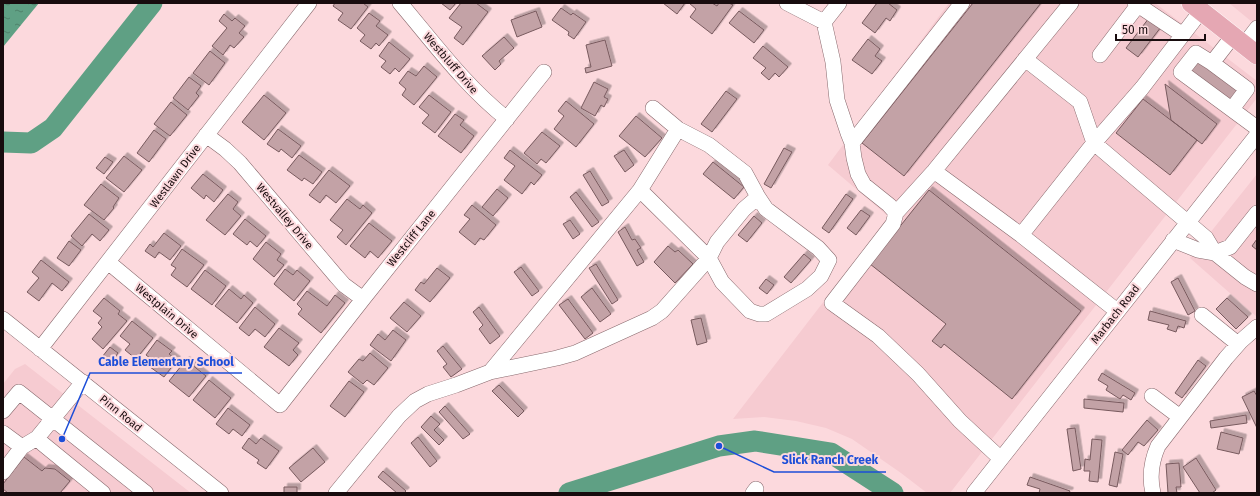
<svg xmlns="http://www.w3.org/2000/svg" width="1260" height="496" font-family="'Fira Sans',sans-serif">
<defs>
<pattern id="water-ripples" width="26" height="14" patternUnits="userSpaceOnUse"><rect width="26" height="14" fill="#5fa084"/><path d="M2 4q2-2 4 0t4 0M15 11q2-2 4 0t4 0" fill="none" stroke="#4d816a"/></pattern>
<filter id="shadow"><feDropShadow dx="3.5" dy="-3.5" stdDeviation="0" flood-color="#0004"/></filter>
</defs>
<rect width="100%" height="100%" fill="#fcd9dd"/>
<path fill="#f6cbd1" d="M949 3H1155L1257 81V98L950 493H927L901 473 852 439 826 428 796 421 764 417 733 419 889 217 828 165Z
M1229 3H1257V26Z
M1257 174V317L1190 258Z
M25 364 191 493H3V384L15 369Z"/>
<path fill="url(#water-ripples)" d="M3 3H39L3 47Z"/>
<g fill="none" stroke-linecap="round" stroke-linejoin="round">
<path stroke="#5fa084" stroke-width="21" d="M3 142 31 143 53 128 152 3
M569 493 719 446 755 441 831 453 893 493"/>
</g>
<path fill="#c3a2a6" stroke="#785a5e" filter="url(#shadow)" d="M335 3H363L368 7 351 29 338 20 343 13 333 6Z
M441 3H456L450 10Z
M461 3H476L488 12 463 45 454 38 462 27 449 18Z
M663 3H685L677 14Z
M689 3H712L717 6 719 3H729L733 5 712 34 690 17 696 9Z
M877 3H888L897 10 890 21 886 18 875 33 862 23Z
M973 3H1041L904 176 862 143Z
M561 8 571 15 573 13 586 22 574 39 568 35 569 32 552 20Z
M536 11 542 27 517 37 511 20Z
M739 11 764 30 754 43 729 23Z
M369 13 380 21 376 26 388 35 379 46 376 43 371 49 360 41 365 35 357 28Z
M224 14 232 21 235 18 245 26 239 33 244 37 234 48 230 45 223 55 212 46 227 28 219 21Z
M1149 18 1161 27 1138 57 1126 48Z
M504 37 514 48 499 61 501 64 495 70 482 56Z
M868 39 880 49 875 56 882 61 872 74 852 60Z
M605 40 612 66 586 73 585 68 591 67 586 45Z
M389 42 410 59 399 72 395 68 390 74 381 67 386 61 379 56Z
M763 46 788 67 779 77 775 73 769 80 761 73 766 68 753 58Z
M210 51 225 63 209 85 193 73Z
M1197 59 1243 94 1234 106 1189 71Z
M424 66 437 77 414 105 402 95 406 89 399 83 408 71 416 76Z
M189 77 201 86 196 93 199 96 188 110 173 98Z
M594 82 608 89 604 97 608 99 604 107 601 105 595 116 581 108Z
M1165 84 1217 124 1202 144 1171 120Z
M726 91 737 99 712 132 701 124Z
M264 95 286 113 264 140 242 122Z
M429 95 451 112 435 133 422 123 429 115 419 107Z
M1143 99 1197 140 1170 175 1116 133Z
M566 101 594 124 576 147 554 129 564 116 558 111Z
M171 102 187 115 170 136 154 124Z
M455 114 464 120 460 125 474 136 461 153 438 136Z
M636 116 662 138 645 157 619 136Z
M278 129 301 146 292 158 281 149 279 152 267 144Z
M154 130 166 139 149 162 137 153Z
M542 132 560 146 546 163 541 159 537 164 524 153Z
M784 148 792 152 771 188 764 184Z
M510 150 542 175 534 185 531 182 522 194 504 180 515 166 504 158Z
M624 150 634 165 625 172 614 156Z
M299 155 322 172 313 184 304 178 302 181 287 170Z
M124 156 142 170 124 192 106 178Z
M105 157 113 162 104 174 96 168Z
M713 162 744 187 734 199 703 174Z
M329 170 350 186 336 203 326 195 320 203 309 195Z
M590 171 609 202 602 206 583 175Z
M203 174 223 190 214 202 206 195 204 199 191 188Z
M101 184 119 198 113 207 114 208 104 220 84 205Z
M497 189 508 198 493 216 482 207Z
M929 190 1081 311 1012 399 944 344 941 348 932 341 946 324 870 264Z
M576 192 599 222 592 227 570 197Z
M228 194 238 202 233 209 241 216 225 235 206 220Z
M846 194 853 199 829 233 822 228Z
M347 199 360 209 363 205 372 213 346 245 337 237 343 230 330 220Z
M472 205 496 225 484 240 480 238 475 245 459 232 470 219 464 215Z
M861 210 870 216 856 235 847 228Z
M89 214 109 230 100 241 92 234 82 246 71 236Z
M754 216 762 223 747 242 738 235Z
M245 219 266 236 257 247 250 241 247 245 233 234Z
M570 220 580 234 573 239 563 224Z
M369 223 392 241 378 258 370 251 365 258 350 246Z
M625 227 632 240 635 239 641 248 637 250 644 262 637 266 618 232Z
M164 233 181 246 170 260 159 252 155 258 145 251 150 244 153 247Z
M1257 239V250L1252 246Z
M69 241 81 250 69 266 57 258Z
M266 242 281 254 277 260 284 265 274 277 253 259Z
M668 246 675 252 678 250 693 264 675 283 654 262Z
M182 249 204 265 187 287 171 275 176 268 171 265Z
M804 254 811 260 791 283 784 277Z
M41 260 69 282 62 291 52 283 39 301 27 292 39 278 32 272Z
M596 264 618 300 612 304 589 268Z
M521 267 539 291 532 296 514 272Z
M437 268 450 278 430 302 415 290 421 282 424 284Z
M285 269 293 275 297 270 310 281 294 301 274 284Z
M205 270 226 286 212 305 191 289Z
M1178 278 1195 311 1188 315 1171 282Z
M766 279 774 285 767 294 759 288Z
M592 288 611 314 600 322 581 297Z
M229 289 241 299 244 295 253 303 237 323 215 306Z
M307 291 327 306 335 295 345 303 321 333 298 314 302 309 297 304Z
M104 298 120 311 118 314 127 321 103 349 92 339 102 327 98 323 102 318 93 311Z
M1227 298 1248 317 1236 329 1216 309Z
M568 299 593 333 585 339 559 305Z
M404 302 421 316 407 332 390 318Z
M255 307 275 324 265 337 255 329 249 336 239 328Z
M479 307 500 336 490 344 479 329 483 325 473 312Z
M1150 311 1186 321 1184 328 1178 326 1176 332 1167 329 1169 325 1148 320Z
M701 318 707 342 697 345 691 320Z
M132 321 153 338 136 359 125 350 130 344 120 336Z
M279 328 299 343 293 350 298 355 289 366 264 347Z
M393 330 406 340 391 361 370 345 378 334 385 340Z
M157 340 172 351 169 354 177 360 164 377 150 367 154 361 146 355Z
M443 346 462 369 451 377 443 367 447 364 437 351Z
M110 347 118 353 111 363 102 357Z
M370 353 388 368 374 385 367 380 363 384 348 372 359 359 363 361Z
M186 360 206 376 189 397 169 381Z
M1198 360 1206 366 1182 398 1175 393Z
M1102 373 1135 393 1131 400 1123 395 1120 399 1106 390 1108 386 1098 380Z
M209 380 231 398 215 418 193 400Z
M349 381 364 392 345 417 330 406Z
M499 385 524 411 518 417 492 391Z
M1254 391 1257 396V428L1242 397Z
M1084 399 1124 403 1123 412 1084 408Z
M445 406 470 434 463 439 439 412Z
M228 408 250 425 242 436 233 429 229 434 216 424Z
M1246 415 1247 423 1211 428 1210 421Z
M431 416 440 424 434 430 444 440 439 445 421 427Z
M1147 420 1158 430 1144 446 1138 442 1128 455 1122 450Z
M1075 428 1081 469 1073 471 1067 429Z
M1221 432 1243 438 1239 454 1217 449Z
M418 437 437 461 430 467 411 443Z
M249 438 256 444 261 438 279 451 266 469 257 463 259 460 242 448Z
M1092 439 1102 440 1098 482 1089 481 1090 471H1084L1085 459 1090 460Z
M313 448 325 462 301 482 289 468Z
M1115 452 1123 454 1117 487 1109 485Z
M24 457 42 471 45 468 55 469 70 481 60 493H8L3 489V484Z
M1196 458 1216 490 1212 493H1200L1183 467Z
M1179 463 1181 487H1176L1177 493H1168L1166 464Z
M383 471 406 491 404 493H397L378 477Z
M1030 477 1070 491 1069 493H1039L1040 489 1027 485Z
M284 487H297V493H284Z"/>
<g fill="none" stroke-linecap="round" stroke-linejoin="round">
<defs>
<path id="minor" d="M400 3C434 43 465 86 507 119
M787 3 824 22
M962 3 852 143 854 158 858 174 864 185 889 205 896 213 893 224 832 303 878 336 918 374 960 421 1001 459
M1135 3 1183 35
M824 22 833 62 837 100 848 133 852 143
M824 22 839 3
M1233 36 1212 63 1196 53 1181 72 1257 128
M1244 45 1257 28
M1100 55 1138 5
M1025 59 1080 102 1094 143 1206 238 1215 253 1230 247 1257 213
M1212 63 1247 89 1232 109
M206 135 225 149 240 163 336 276 344 285 363 299
M934 171 1021 235 1117 311
M640 190 709 258 722 282 750 311 759 314H766L807 289 821 276 829 260 818 248 766 209 758 197 745 173 709 145 678 129 653 108
M896 213 934 171 1071 3
M1021 235 1094 143 1142 88 1201 11
M1173 240 1198 250 1215 253 1245 277 1257 284
M108 262 280 405 363 299 544 72
M1202 315 1238 344
M3 319 221 493
M40 349 309 3
M490 372 640 190 678 129
M83 382 37 438 43 444 103 493
M1152 396 1180 417
M3 411 19 392 146 493
M3 433 22 447
M3 472 22 447 37 438
M336 493 399 416 415 401 428 394 456 385 490 372 557 358 575 353 652 318 662 311 709 258 717 242 744 209 758 197
M753 493 756 489
M974 493 1257 135
M1153 493C1149 476 1151 462 1158 446L1226 358 1241 341 1257 327"/>
<path id="major" d="M1191 3 1257 55"/>
</defs>
<use href="#minor" stroke="#87686c" stroke-width="16"/>
<use href="#major" stroke="#fff" stroke-width="20"/>
<use href="#minor" stroke="#fff" stroke-width="15"/>
<use href="#major" stroke="#e5a7b3" stroke-width="19"/>
</g>
<g text-anchor="middle" stroke-width="4" stroke-linejoin="round" paint-order="stroke">
<g font-size="11" fill="#180c0e" stroke="#fcd9dd">
<text transform="translate(451 63) rotate(49)" y="4">Westbluff Drive</text>
<text transform="translate(175 176) rotate(-53)" y="4">Westlawn Drive</text>
<text transform="translate(285 216) rotate(50)" y="4">Westvalley Drive</text>
<text transform="translate(411 238) rotate(-51)" y="4">Westcliff Lane</text>
<text transform="translate(167 311) rotate(40)" y="4">Westplain Drive</text>
<text transform="translate(1115 314) rotate(-52)" y="4">Marbach Road</text>
<text transform="translate(121 413) rotate(39)" y="4">Pinn Road</text>
</g>
</g>
<path fill="none" stroke="#1d4ed8" stroke-width="1.5" d="M62 439L90 373H242M719 446L774 472H886"/>
<g fill="#1d4ed8" stroke="#fcd9dd" stroke-width="1.5">
<circle cx="62" cy="439" r="4"/>
<circle cx="719" cy="446" r="4"/>
</g>
<g font-size="12" text-anchor="middle" font-weight="bold" fill="#1d4ed8" stroke="#fcd9dd" stroke-width="4" stroke-linejoin="round" paint-order="stroke">
<text x="166" y="366">Cable Elementary School</text>
<text x="830" y="464">Slick Ranch Creek</text>
</g>
<rect width="1260" height="496" fill="none" stroke="#180c0e" stroke-width="8"/>
<path d="M1116 34v6h89v-6" fill="none" stroke="#180c0e" stroke-width="2"/>
<text x="1122" y="34" font-size="12" fill="#180c0e" stroke="#fcd9dd" stroke-width="3" paint-order="stroke">50 m</text>
</svg>
